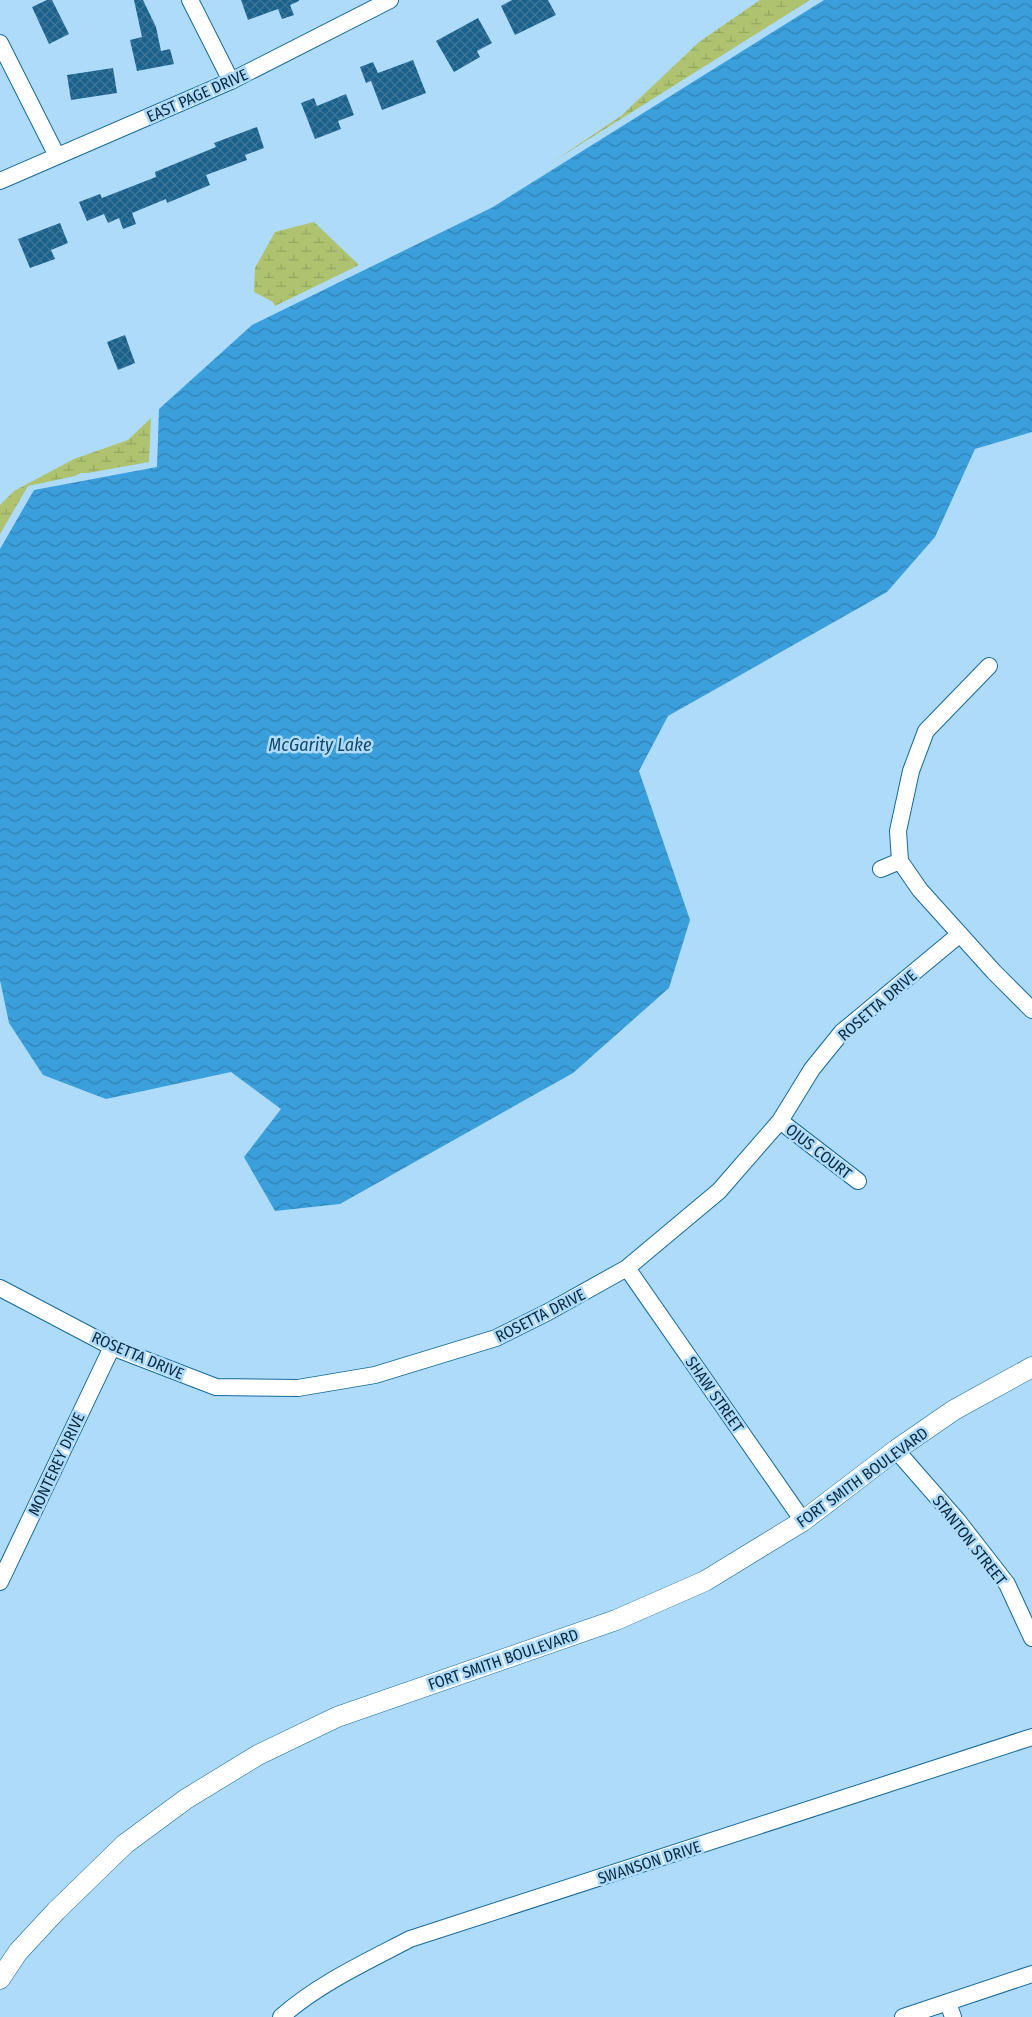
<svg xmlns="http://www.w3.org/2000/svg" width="1032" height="2017" font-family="'Fira Sans Condensed',sans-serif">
<defs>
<pattern id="wetland-marsh" width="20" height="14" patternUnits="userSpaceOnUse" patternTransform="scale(1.25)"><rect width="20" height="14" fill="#aec26f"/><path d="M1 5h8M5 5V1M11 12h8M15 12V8" fill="none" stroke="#94a761"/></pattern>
<pattern id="water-waves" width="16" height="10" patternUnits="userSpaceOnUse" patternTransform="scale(1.25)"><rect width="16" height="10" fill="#3b9fdc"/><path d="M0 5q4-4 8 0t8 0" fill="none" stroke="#3082b4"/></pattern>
<pattern id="building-cross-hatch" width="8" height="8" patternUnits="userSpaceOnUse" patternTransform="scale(1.25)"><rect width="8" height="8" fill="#1a618c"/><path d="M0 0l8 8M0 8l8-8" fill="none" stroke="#41789a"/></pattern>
</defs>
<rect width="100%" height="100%" fill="#afdbfb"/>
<path fill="url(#wetland-marsh)" d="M760 0H810L554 161 621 116 699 42Z
M314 222 359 265 275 306 273 302 254 292 255 268 275 232Z
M151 418 149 462 88 473H81L75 476 28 486 0 534V505L14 491 74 459 128 440Z"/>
<path fill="url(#water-waves)" d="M824 0H1032V432L975 449 935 537 887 592 668 716 639 771 690 920 669 988 573 1073 340 1204 275 1211 244 1157 281 1109 231 1072 106 1099 43 1075 9 1023 0 980V549L34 490 157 467 159 409 252 325 493 207Z"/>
<path fill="url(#building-cross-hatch)" d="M47 0H52L69 34 49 44 32 7Z
M134 0H143L156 27 161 51 170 49 174 64 137 71 130 40 142 37Z
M241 0H299V1L290 5 294 15 282 19 278 9 248 20Z
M512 0H548L556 15 515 35 501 6Z
M478 18 492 43 477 51 480 57 454 72 436 41Z
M413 60 426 93 382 110 371 81 366 83 360 67 373 62 378 73Z
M113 68 117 93 71 100 67 75Z
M346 94 354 115 338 121 341 129 315 139 301 103 314 98 317 106Z
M257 127 264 148 245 155 247 160 206 175 210 185 167 203 166 199 132 213 136 224 123 229 119 218 108 223 104 214 87 221 79 202 100 194 102 198 156 177 155 172 216 147 214 143Z
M60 223 68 243 51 250 55 259 30 268 18 239Z
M125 335 135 363 118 370 107 342Z"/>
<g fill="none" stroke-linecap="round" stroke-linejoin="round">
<defs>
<path id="minor" d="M190 0 231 81
M0 43 57 156
M0 181 231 81 390 0
M989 666 926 731 911 771 898 831 900 861 920 890 994 972 1032 1010
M881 869 900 861
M780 1121 858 1181
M627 1268 803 1521
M0 1288 112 1347 216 1387 298 1388 375 1375 496 1338 548 1312 627 1268 719 1191 780 1121 812 1069 842 1032 960 934
M896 1450 958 1521 1007 1584 1032 1638
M0 1582 112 1347
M948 2003 953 2017
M281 2017C318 1984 366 1962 410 1939L1032 1737
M903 2017 1032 1974"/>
<path id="tertiary" d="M0 1979 18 1952 56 1911 125 1844 186 1799 258 1755 337 1717 616 1620 705 1581 803 1521 896 1450 954 1410 1032 1367"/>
</defs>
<use href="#minor" stroke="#166a99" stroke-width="18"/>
<use href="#tertiary" stroke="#166a99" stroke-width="21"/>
<use href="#minor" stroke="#fff" stroke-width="16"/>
<use href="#tertiary" stroke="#fff" stroke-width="20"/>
</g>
<g text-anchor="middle" stroke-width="5" stroke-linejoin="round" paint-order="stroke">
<g font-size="16" fill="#092a3e" stroke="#afdbfb">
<text transform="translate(197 95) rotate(-24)" y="6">EAST PAGE DRIVE</text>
<text transform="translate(877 1005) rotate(-41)" y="6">ROSETTA DRIVE</text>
<text transform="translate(819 1151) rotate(38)" y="6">OJUS COURT</text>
<text transform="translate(540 1315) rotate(-27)" y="6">ROSETTA DRIVE</text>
<text transform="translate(138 1355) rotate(23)" y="6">ROSETTA DRIVE</text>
<text transform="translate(715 1394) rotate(55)" y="6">SHAW STREET</text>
<text transform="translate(56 1464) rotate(-65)" y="6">MONTEREY DRIVE</text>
<text transform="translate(862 1477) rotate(-36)" y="6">FORT SMITH BOULEVARD</text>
<text transform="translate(970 1540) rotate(52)" y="6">STANTON STREET</text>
<text transform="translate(503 1659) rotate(-19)" y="6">FORT SMITH BOULEVARD</text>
<text transform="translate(649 1862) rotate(-18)" y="6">SWANSON DRIVE</text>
</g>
<g font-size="18" font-style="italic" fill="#124767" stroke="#afdbfb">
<text x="320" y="751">McGarity Lake</text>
</g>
</g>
</svg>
